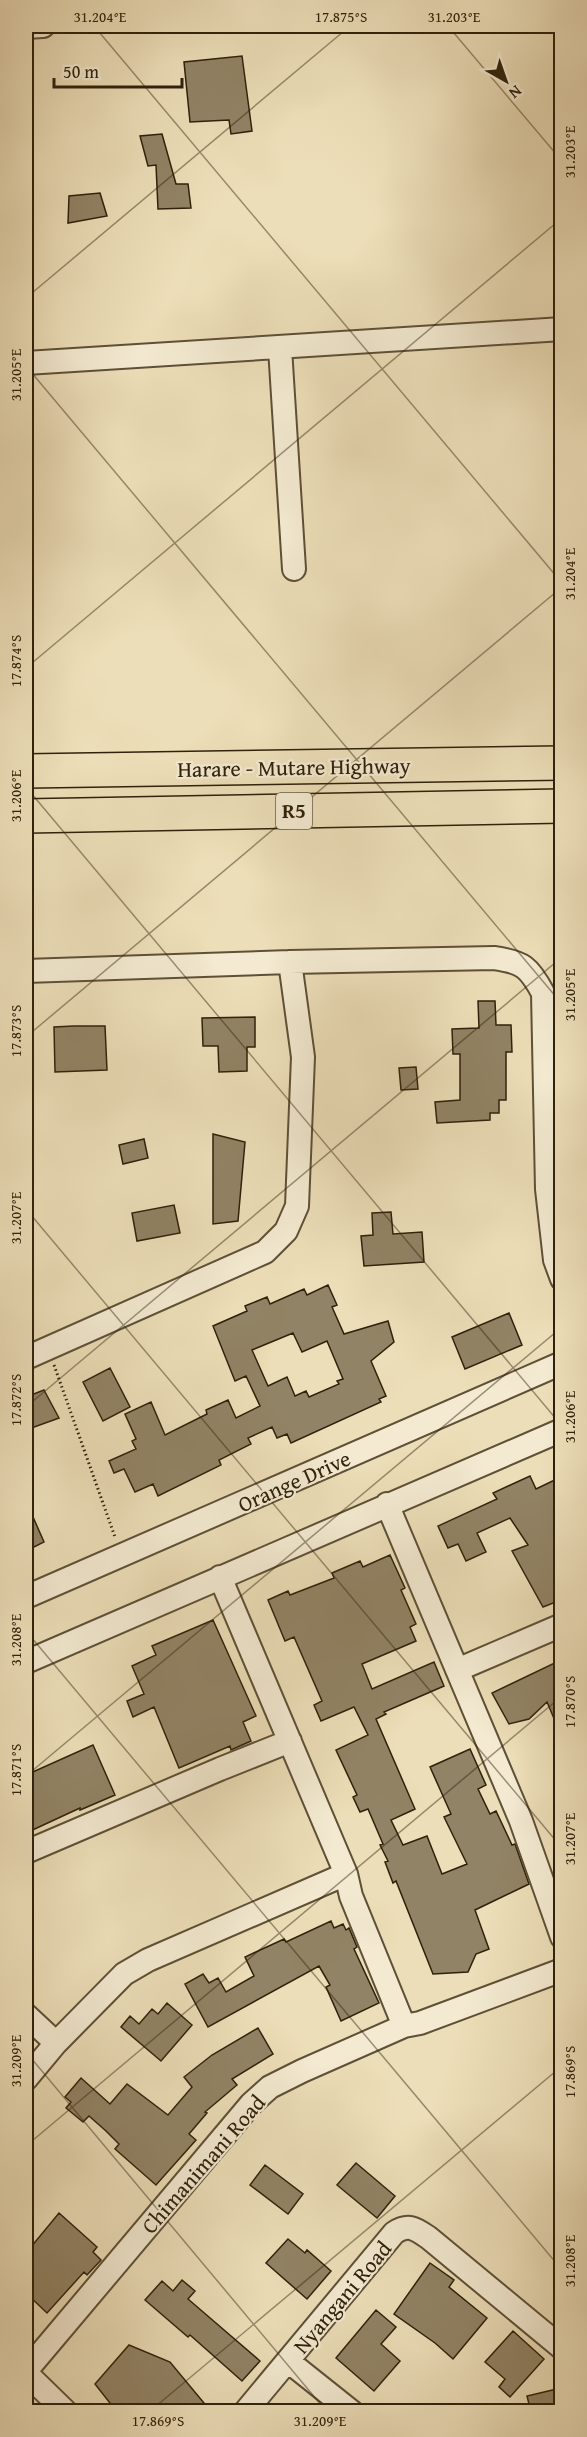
<svg xmlns="http://www.w3.org/2000/svg" width="587" height="2437" font-family="'Gentium Book Plus',serif">
<rect width="100%" height="100%" fill="#ecdeb8"/>
<filter id="stains"><feTurbulence type="fractalNoise" baseFrequency=".00333" numOctaves="4"/><feColorMatrix values="0 0 0 0 .2 0 0 0 0 .09 0 0 0 0 .02 0 0 0 .5 -.17"/></filter>
<radialGradient id="worn" r=".72"><stop offset=".6" stop-color="#630" stop-opacity="0"/><stop offset="1" stop-color="#630" stop-opacity=".3"/></radialGradient>
<path fill="#918365" stroke="#2f210b" stroke-width="1.5" fill-rule="evenodd" d="M242 56 252 131 231 134 229 120 190 122 184 62Z
M162 134 176 184H188L191 208 158 209 156 165 148 166 140 136Z
M100 193 107 216 68 223 69 196Z
M478 1001H495L496 1025H511L512 1052H506V1100H499V1113H490V1120L437 1123 435 1102 460 1100V1054H453L452 1029 479 1028Z
M255 1017V1047H247V1071L219 1072 218 1046H203L202 1018Z
M74 1026H105L107 1070 55 1072 54 1027Z
M416 1067 418 1089 401 1090 399 1068Z
M213 1134 245 1142 238 1221 213 1224Z
M144 1139 148 1158 123 1164 119 1145Z
M174 1205 180 1233 137 1241 132 1213Z
M391 1212 393 1234 422 1232 424 1262 364 1266 361 1236 373 1235 372 1213Z
M328 1285 337 1305 332 1307 344 1334 388 1321 394 1342 371 1361 386 1396 379 1399 381 1402 291 1443 287 1434 277 1438 272 1427 248 1438 251 1444 219 1460 221 1465 158 1496 153 1484 135 1492 124 1469 114 1473 109 1461 136 1449 132 1441 136 1439 125 1414 151 1402 165 1435 207 1414 206 1410 228 1400 236 1418 260 1406 246 1376 235 1381 213 1326 247 1311 245 1306 267 1297 270 1304 304 1289 307 1295ZM293 1333 302 1352 327 1341 343 1379 337 1381 339 1384 309 1397 306 1391 295 1396 287 1377 268 1386 252 1350Z
M509 1313 522 1345 465 1369 452 1337Z
M110 1368 130 1407 103 1421 83 1382Z
M44 1390 59 1418 26 1430V1397Z
M530 1476 536 1489 561 1477V1600L543 1607 512 1551 528 1545 510 1518 477 1533 486 1552 466 1561 458 1544 448 1548 438 1526 497 1499 493 1493Z
M26 1501 44 1542 26 1551Z
M390 1555 405 1588 401 1590 416 1624 410 1627 416 1641 362 1664 372 1689 434 1662 444 1686 384 1712 386 1714 376 1719 415 1809 391 1820 403 1845 427 1836 442 1874 467 1864 444 1817 451 1814 430 1767 470 1749 486 1785 478 1789 490 1814 496 1811 512 1845 515 1844 529 1884 475 1910 489 1949 476 1954 468 1972 433 1974 396 1881 393 1883 385 1862 388 1861 380 1845 383 1844 368 1809 360 1812 353 1797 357 1795 336 1750 368 1735 354 1707 321 1721 314 1705 322 1701 294 1637 285 1641 268 1600 288 1591 290 1595 334 1578 332 1573 360 1561 363 1567Z
M213 1620 256 1716 243 1722 251 1741 231 1750 230 1746 179 1768 154 1707 133 1717 127 1701 144 1694 132 1666 156 1655 152 1646Z
M561 1660 558 1728 547 1702 529 1719 509 1724 492 1693Z
M93 1745 115 1795 80 1810V1808L26 1833V1775Z
M331 1921 334 1928 343 1924 346 1930 349 1928 357 1947 354 1949 379 2003 341 2021 326 1987 330 1985 319 1966 208 2027 185 1984 203 1974 209 1983 218 1978 226 1992 254 1976 245 1957 284 1939 286 1942Z
M167 2003 192 2025 161 2061 121 2027 130 2016 139 2024 152 2009 158 2014Z
M258 2028 273 2054 232 2079 237 2085 205 2112 207 2113 189 2134 196 2140 156 2185 115 2149 119 2144 106 2131 89 2116 83 2122 66 2108 71 2102 65 2097 81 2078 110 2104 127 2084 168 2115 192 2087 184 2077 212 2055Z
M356 2163 395 2196 377 2218 337 2185Z
M265 2165 303 2194 288 2214 250 2185Z
M59 2213 97 2247 93 2252 101 2260 87 2275 84 2272 47 2313 26 2293V2253Z
M288 2239 305 2253 307 2250 331 2271 307 2299 266 2263Z
M430 2263 454 2280 449 2287 487 2318 453 2359 435 2343 394 2314Z
M182 2280 195 2291 188 2299 260 2361 242 2381 190 2335 188 2337 145 2300 162 2281 173 2291Z
M376 2310 396 2327 381 2344 400 2361 374 2391 336 2358Z
M513 2331 544 2359 510 2397 499 2387 505 2379 485 2362Z
M129 2345 170 2362 204 2403 197 2412H117L95 2384Z
M561 2388V2412H531L527 2396Z"/>
<g fill="none" stroke-linecap="round" stroke-linejoin="round">
<defs>
<path id="minor" d="M26 27 43 26
M280 348 294 569
M26 363 562 329
M26 971 290 962 494 958C523 962 529 967 543 993L547 1189 555 1260 562 1279
M26 1358 265 1252 286 1231 297 1206 303 1057 290 962
M387 1504 521 1821 562 1937
M220 1577 346 1874 351 1896 404 2026
M26 1597 562 1363
M26 1662 562 1430
M457 1670 562 1625
M26 1852 220 1769 290 1741
M26 2015 56 2043
M26 2079 56 2043 124 1974 148 1960 346 1874
M288 2361 352 2412
M26 2371 251 2104 270 2087 302 2071 404 2026 420 2023 562 1970
M26 2373 66 2412
M245 2412 394 2233C409 2223 416 2229 429 2238L562 2348"/>
<path id="highway" d="M26 771 562 763
M26 816 562 806"/>
</defs>
<use href="#minor" stroke="#5e5036" stroke-width="26"/>
<use href="#highway" stroke="#2f210b" stroke-width="36"/>
<path stroke="#2f210b" stroke-width="3" stroke-dasharray="1.5 3" stroke-linecap="butt" d="M54 1365 115 1537"/>
<use href="#minor" stroke="#f3ead1" stroke-width="22"/>
<use href="#highway" stroke="#ecdeb8" stroke-width="33"/>
</g>
<path fill="none" stroke="#2f210b" stroke-width="1.5" stroke-opacity="0.45" d="M94 26 562 583M448 26 562 161M26 298 350 26M26 366 562 1004M26 668 562 218M26 787 562 1426M26 1037 562 587M26 1209 562 1848M26 1407 562 957M26 1631 562 2270M26 1776 562 1327M26 2052 327 2412M26 2146 562 1696M149 2412 562 2066"/>
<g text-anchor="middle" stroke-width="4.5" stroke-linejoin="round" paint-order="stroke">
<rect fill="#f3ead1" stroke="#6a5d46" stroke-width="1.5" x="276" y="793" width="36" height="36" rx="4.5"/>
<g font-size="21" font-weight="bold" fill="#2f210b">
<text x="294" y="818">R5</text>
</g>
<g font-size="22" fill="#2f210b" stroke="#f3ead1">
<text transform="translate(294 767) rotate(-1)" y="8">Harare - Mutare Highway</text>
<text transform="translate(294 1481) rotate(-24)" y="8">Orange Drive</text>
<text transform="translate(203 2164) rotate(-49)" y="8">Chimanimani Road</text>
<text transform="translate(342 2297) rotate(-50)" y="8">Nyangani Road</text>
</g>
</g>
<rect width="587" height="2437" fill="none" stroke="#ecdeb8" stroke-width="66"/>
<g transform="translate(506 81) rotate(140)" stroke="#f3ead1" stroke-width="4.5" paint-order="stroke">
<path d="M0-4.5L10 22L0 15L-10 22Z" fill="#2f210b"/>
<text y="-9" font-size="16" font-weight="bold" text-anchor="middle" fill="#2f210b">N</text>
</g>
<path d="M54 78v9h128v-9" fill="none" stroke="#2f210b" stroke-width="3"/>
<text x="63" y="78" font-size="18" fill="#2f210b" stroke="#f3ead1" stroke-width="4.5" paint-order="stroke">50 m</text>
<rect x="33" y="33" width="521" height="2371" fill="none" stroke="#2f210b" stroke-width="2"/>
<g font-size="15" text-anchor="middle" fill="#2f210b">
<text x="100" y="22">31.204°E</text>
<text x="341" y="22">17.875°S</text>
<text x="454" y="22">31.203°E</text>
<text transform="translate(570 152) rotate(-90)" y="5">31.203°E</text>
<text transform="translate(16 375) rotate(-90)" y="5">31.205°E</text>
<text transform="translate(570 574) rotate(-90)" y="5">31.204°E</text>
<text transform="translate(16 661) rotate(-90)" y="5">17.874°S</text>
<text transform="translate(16 796) rotate(-90)" y="5">31.206°E</text>
<text transform="translate(570 995) rotate(-90)" y="5">31.205°E</text>
<text transform="translate(16 1031) rotate(-90)" y="5">17.873°S</text>
<text transform="translate(16 1218) rotate(-90)" y="5">31.207°E</text>
<text transform="translate(16 1400) rotate(-90)" y="5">17.872°S</text>
<text transform="translate(570 1417) rotate(-90)" y="5">31.206°E</text>
<text transform="translate(16 1640) rotate(-90)" y="5">31.208°E</text>
<text transform="translate(570 1702) rotate(-90)" y="5">17.870°S</text>
<text transform="translate(16 1770) rotate(-90)" y="5">17.871°S</text>
<text transform="translate(570 1839) rotate(-90)" y="5">31.207°E</text>
<text transform="translate(16 2061) rotate(-90)" y="5">31.209°E</text>
<text transform="translate(570 2072) rotate(-90)" y="5">17.869°S</text>
<text transform="translate(570 2261) rotate(-90)" y="5">31.208°E</text>
<text x="158" y="2426">17.869°S</text>
<text x="320" y="2426">31.209°E</text>
</g>
<rect width="100%" height="100%" filter="url(#stains)"/>
<rect width="100%" height="100%" fill="url(#worn)"/>
</svg>
